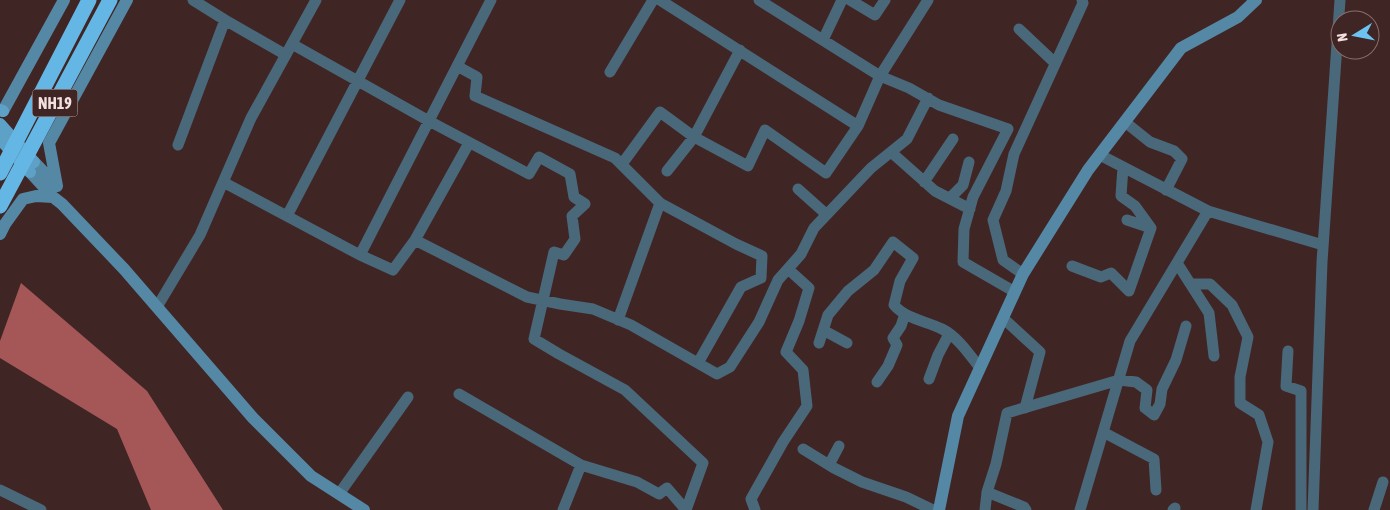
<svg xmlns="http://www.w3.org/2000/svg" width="1390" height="510" font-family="'Asap Condensed',sans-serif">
<rect width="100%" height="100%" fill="#402525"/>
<path fill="#a55757" d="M21 283 147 391 223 510H151L117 429 0 358V341Z"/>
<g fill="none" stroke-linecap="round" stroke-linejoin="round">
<path stroke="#49687a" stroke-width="11" d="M193 0 225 20
M660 0 858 126
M759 0 880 76 909 88 939 105 1008 129 973 197 964 229 963 262 1015 292
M850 0 875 15 885 0
M1019 29 1055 63
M823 40 842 0
M292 44 429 121 529 174 539 157 570 174 574 197 585 204 572 216 575 239 564 255 554 252 534 339 559 354 625 390 703 463 686 510
M457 66 477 77 475 96 615 158 660 203 736 244 762 256 761 278 741 287 698 363
M610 72 653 0
M1125 122 1150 142 1174 151 1182 159 1166 190
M178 145 225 20 286 55
M891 152 935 191 970 209
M1100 155 1208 211
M622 164 660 112 694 137 748 166 765 130 826 173 858 126 880 76 928 0
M667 171 694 137 740 50
M223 182 360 255 491 0
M924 182 953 139
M798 189 826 214
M950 198 963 185 969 162
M287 216 400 0
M1127 220 1151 228
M415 240 469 143
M360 255 393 270 415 240 527 297 560 304 593 309 631 325 717 374 730 367 759 322 778 280 801 254 814 228 871 168 907 139 928 98
M1177 263 1209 313 1214 356
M1072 266 1101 277 1111 273 1129 291 1151 228 1135 206 1121 196 1123 167
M1023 274 1003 260 993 220 1006 191 1014 154 1083 3 1082 0
M1191 284H1210L1232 305 1248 337 1240 377V403L1259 415 1268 442 1256 510
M157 307 200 235 251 118 316 0
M1003 318 1040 352 1025 408
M618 320 660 203
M823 330 847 343
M819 343 828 315 848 291 874 270 893 242 913 258 900 281 894 305C906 319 926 321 942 329 958 337 969 354 980 368
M1288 351 1286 386 1301 391V510
M929 379 938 355 949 334
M877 382 888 366 897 345 893 338 901 326 905 314
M459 394 581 465 637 482 659 494 667 488 686 510
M1103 432 1154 459 1156 490
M803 449 834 468 862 482 906 497 933 510
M829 465 839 446
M0 490 41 510
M987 492 996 464 1007 413 1119 380 1136 382 1147 390 1145 408 1154 415 1160 404 1162 389 1176 360 1186 326
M339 494 408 397
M563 510 581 465
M755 510 751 499 783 442 807 406 803 370 786 352 799 321 809 288 788 269
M985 510 987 492 1024 507 1026 510
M1080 510 1130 341 1208 211 1323 245
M1173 510 1175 508
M1313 510 1322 262 1340 0
M1374 510 1383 482"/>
<path stroke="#5588a5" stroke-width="12" d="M3 111 64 0
M34 162 56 185
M30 172 53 197 62 204 124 269 253 418 311 476 364 510
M57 186 49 143 127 0
M0 234 5 224 23 199 36 196 53 197
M939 510 958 416 1023 274 1088 170 1181 48 1238 17 1256 0"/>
<path stroke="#5da1c6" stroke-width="12" d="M0 110 3 111
M0 124 34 162
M0 139 30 172"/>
<path stroke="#64b7e4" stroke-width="15" d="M0 173 89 0
M0 206 110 0"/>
</g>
<g text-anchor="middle" stroke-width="5" stroke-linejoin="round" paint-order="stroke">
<rect fill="#402525" stroke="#bda8a7" stroke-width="1" x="32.5" y="89.5" width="45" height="27" rx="4"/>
<g font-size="16" font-weight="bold" fill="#f3e0df">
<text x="55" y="109">NH19</text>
</g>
</g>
<g transform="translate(1355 35) rotate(260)"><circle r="24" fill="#402525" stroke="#88706f"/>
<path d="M0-4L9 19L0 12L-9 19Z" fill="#6cc3f2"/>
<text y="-8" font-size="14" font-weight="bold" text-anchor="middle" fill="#f3e0df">N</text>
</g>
</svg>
